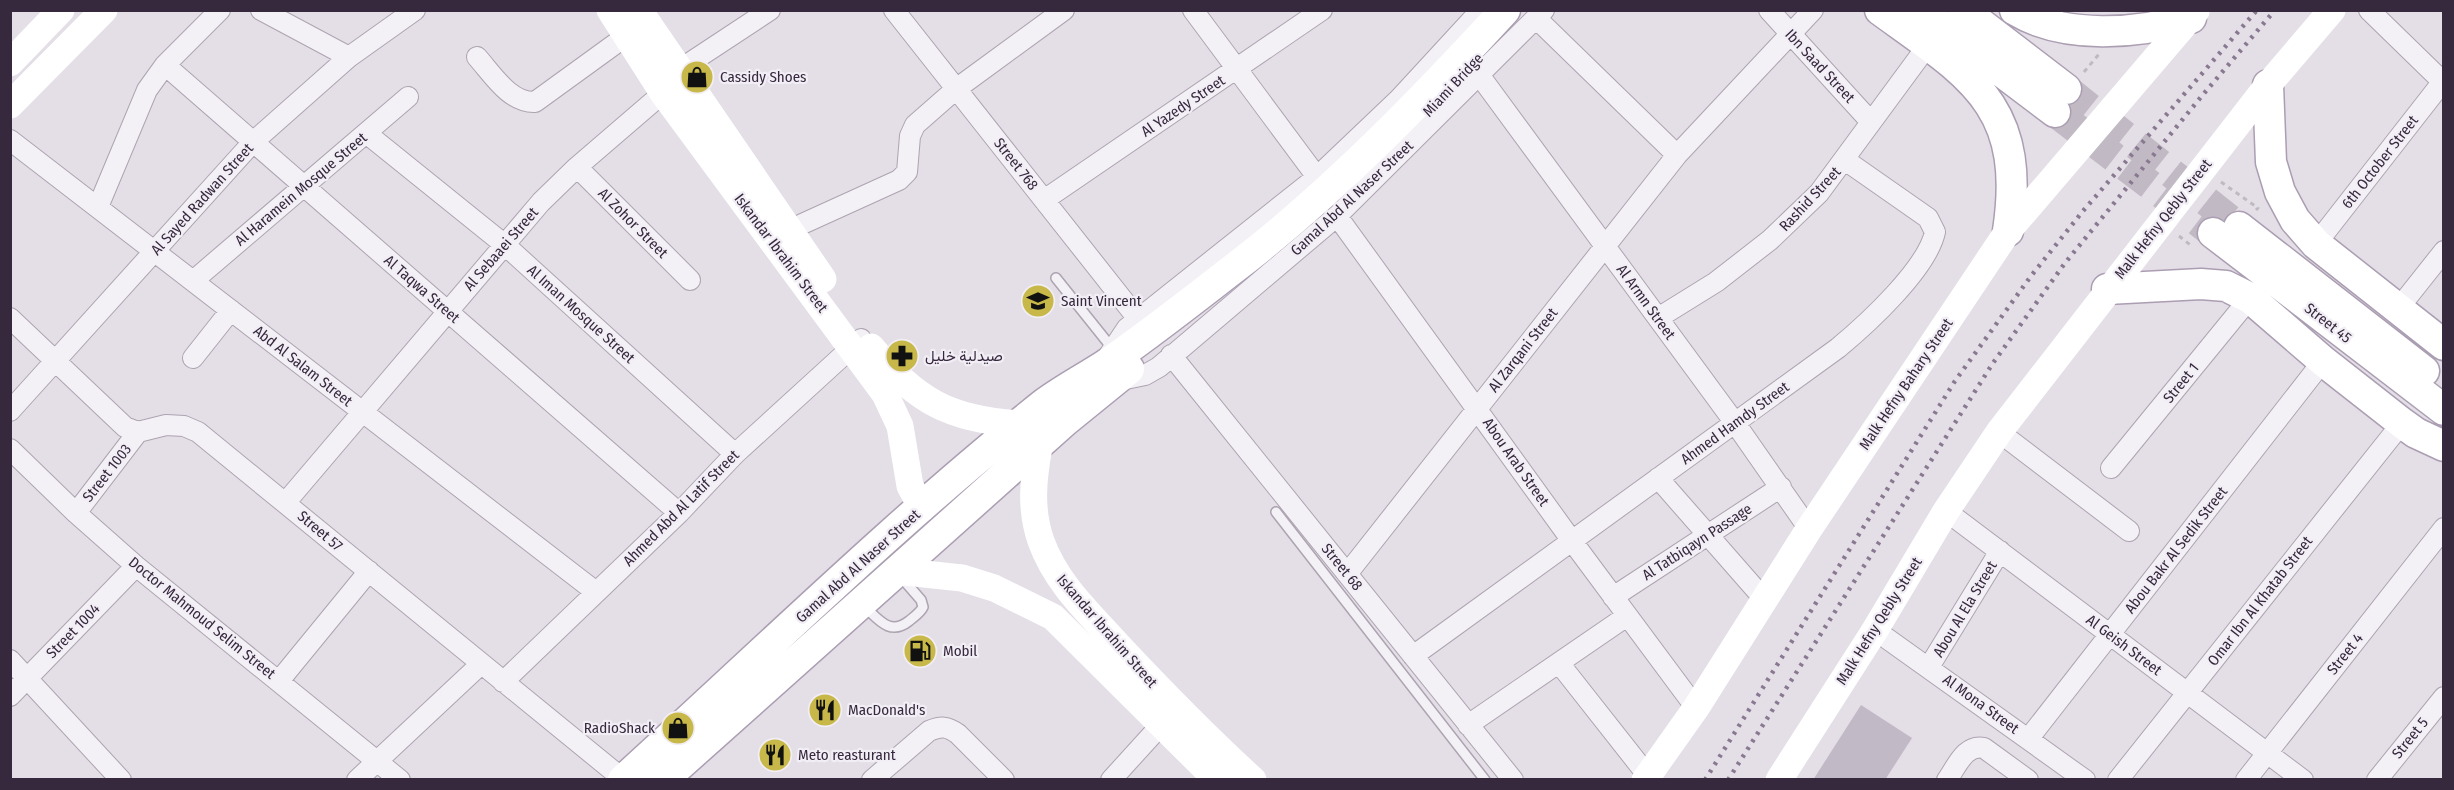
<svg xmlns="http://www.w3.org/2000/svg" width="2454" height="790" font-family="'Fira Sans Condensed',Vazirmatn,sans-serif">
<rect width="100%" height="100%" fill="#e4dee7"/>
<path fill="#c2b9c7" d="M1861 705 1912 738 1885 780H1813Z"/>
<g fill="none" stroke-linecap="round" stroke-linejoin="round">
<path stroke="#c1bac5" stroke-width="30" stroke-dasharray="30 15" stroke-linecap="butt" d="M2066 89 2229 219
M2055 112 2213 233"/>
<defs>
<path id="lane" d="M1056 278 1112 348
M1276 512 1485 780
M865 607C879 620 890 636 909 621 915 616 920 613 923 607L921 600 901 577"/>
<path id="street" d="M261 10 349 57
M894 10 1138 319
M1193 10 1317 177
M1769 10 1871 122
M2369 10 2444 83
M1537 19 1677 155
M477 57C493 75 510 103 535 102L626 36
M165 65 679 513
M679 70 770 10
M1480 76 1735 423 1809 529
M366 133 505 245 735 454
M10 140 596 592
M577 167 690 280
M1044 200 1322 10
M98 207 147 90 165 65 220 10
M1337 216 1572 541 1696 708
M789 230 899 180 907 172 910 136 915 125 956 89 1064 10
M2316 244 2444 80
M193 281 408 97
M2398 309 2444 251
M10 318 125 427 138 432 166 425 184 426 198 432 623 779
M1658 318 1716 282 1770 240 1819 193 1928 45
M1171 355 1513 780
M193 358 231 310
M1107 358 1127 328 1317 177 1399 99 1481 10
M1116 381 1145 375 1159 367 1337 216 1544 10
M10 411 253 142 349 57 415 10
M1999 432 2129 531
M10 449 76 513 136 566 400 780
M2111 468 2250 298
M1658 478 1764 599
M286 502 541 202 577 167 663 93
M1946 511 2303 780
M76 513 138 432
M1347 574 1677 155 1813 10
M1613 597 1781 487
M1875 630 2085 780
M1413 656 1838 348C1867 324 1927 269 1935 232L1928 218 1845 160
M10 660 121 780
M1559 663 1648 776
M1929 667 2000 551
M279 681 369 571
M503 682 679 513 735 454 861 339
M10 696 136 566
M1468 725 1627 616
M2029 738 2323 361
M357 780 481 664
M872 780 929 731C941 726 947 726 958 734L1004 780
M1111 780 1161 725
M1947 780C1957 766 1965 744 1984 748L2028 780
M2118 780 2402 423
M2246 780 2444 528
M2377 780 2444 697"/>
<path id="primary" d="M1880 10C1971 76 2027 105 2008 231
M1920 10 2055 112
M1963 10 2066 89
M2015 10C2065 40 2138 34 2191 18
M2268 85 2271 162 2280 192 2295 220 2316 244 2444 345
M2239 227 2424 371
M2213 233 2444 410
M2107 289 2201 284 2226 286 2250 298 2323 361 2402 423 2416 433 2444 446
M623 780C762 654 898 520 1045 403 1064 389 1085 378 1105 365 1153 332 1199 295 1246 259 1340 185 1424 98 1505 10
M663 780 1065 421 1129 369"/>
</defs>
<use href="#lane" stroke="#aca4b1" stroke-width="12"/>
<use href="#street" stroke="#aca4b1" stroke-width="22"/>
<use href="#primary" stroke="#ab9eb2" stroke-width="33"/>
<path stroke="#bfb9c2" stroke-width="3" stroke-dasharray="4.5 4.5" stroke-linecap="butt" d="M2084 72 2099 54
M2221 182 2258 208 2256 210
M2179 236 2193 247"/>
<use href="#lane" stroke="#f4f1f6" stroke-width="9"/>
<use href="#street" stroke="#f4f1f6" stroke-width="20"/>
<path stroke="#fff" stroke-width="27" d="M610 10 663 93 885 394 900 426 910 486 922 508
M639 10 823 279
M10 63 61 10
M10 105 104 10
M871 347C916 401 950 420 1021 424
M1039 447C1033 479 1030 510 1041 541 1056 583 1088 612 1117 644 1161 691 1205 736 1253 780
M896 571 962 578 994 588 1053 617 1217 780
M1645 780 1696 708 1809 529 2008 231 2196 11
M1779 780 1875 630 1946 511 1999 432 2268 85 2332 10"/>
<use href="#primary" stroke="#fff" stroke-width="30"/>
<path stroke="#887990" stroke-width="4.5" stroke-dasharray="3 6" stroke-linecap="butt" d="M1705 780 1955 381 2031 276 2083 211 2257 10
M1728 780 1993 363 2065 263 2201 97 2275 10"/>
</g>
<defs>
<symbol id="shop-disc" viewBox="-11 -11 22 22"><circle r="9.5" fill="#c7b849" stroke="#f2eef5"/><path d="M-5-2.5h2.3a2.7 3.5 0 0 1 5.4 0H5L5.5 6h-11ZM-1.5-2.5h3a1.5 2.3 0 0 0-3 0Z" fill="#111"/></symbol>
<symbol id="school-disc" viewBox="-11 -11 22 22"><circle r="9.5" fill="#c7b849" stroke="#f2eef5"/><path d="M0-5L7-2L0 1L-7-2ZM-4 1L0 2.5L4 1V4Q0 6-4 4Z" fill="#111"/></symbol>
<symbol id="pharmacy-disc" viewBox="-11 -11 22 22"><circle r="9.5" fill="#c7b849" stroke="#f2eef5"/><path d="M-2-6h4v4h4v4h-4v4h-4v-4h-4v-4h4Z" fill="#111"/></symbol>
<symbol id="fuel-disc" viewBox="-11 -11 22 22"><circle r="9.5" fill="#c7b849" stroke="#f2eef5"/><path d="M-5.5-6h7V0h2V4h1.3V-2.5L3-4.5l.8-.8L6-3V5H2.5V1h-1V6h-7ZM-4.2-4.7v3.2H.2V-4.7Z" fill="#111"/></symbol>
<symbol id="restaurant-disc" viewBox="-11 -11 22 22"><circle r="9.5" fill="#c7b849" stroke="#f2eef5"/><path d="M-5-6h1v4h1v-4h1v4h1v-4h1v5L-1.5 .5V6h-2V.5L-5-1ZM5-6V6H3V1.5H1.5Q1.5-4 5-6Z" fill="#111"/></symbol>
</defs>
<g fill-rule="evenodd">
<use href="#shop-disc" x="678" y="58" width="38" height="38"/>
<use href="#school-disc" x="1019" y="282" width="38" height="38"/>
<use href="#pharmacy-disc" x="883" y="337" width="38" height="38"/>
<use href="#fuel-disc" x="901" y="632" width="38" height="38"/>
<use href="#restaurant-disc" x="806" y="691" width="38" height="38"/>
<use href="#shop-disc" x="659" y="709" width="38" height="38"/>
<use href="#restaurant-disc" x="756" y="736" width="38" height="38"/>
</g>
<g text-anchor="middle" stroke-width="4.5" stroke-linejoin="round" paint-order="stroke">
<g font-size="15" fill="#36283d" stroke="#f2eef5">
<text transform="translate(1820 66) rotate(47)" y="5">Ibn Saad Street</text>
<text transform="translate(1453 85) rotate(-47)" y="5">Miami Bridge</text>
<text transform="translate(1183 106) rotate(-34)" y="5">Al Yazedy Street</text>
<text transform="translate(2380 162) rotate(-52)" y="5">6th October Street</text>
<text transform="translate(1016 164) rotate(52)" y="5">Street 768</text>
<text transform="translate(301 189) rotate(-40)" y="5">Al Haramein Mosque Street</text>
<text transform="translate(1352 198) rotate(-43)" y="5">Gamal Abd Al Naser Street</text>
<text transform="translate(202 199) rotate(-48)" y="5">Al Sayed Radwan Street</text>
<text transform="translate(1810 199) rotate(-47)" y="5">Rashid Street</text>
<text transform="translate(2163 219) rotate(-52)" y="5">Malk Hefny Qebly Street</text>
<text transform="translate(633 223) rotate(45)" y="5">Al Zohor Street</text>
<text transform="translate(501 249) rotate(-49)" y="5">Al Sebaaei Street</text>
<text transform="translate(781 253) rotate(53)" y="5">Iskandar Ibrahim Street</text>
<text transform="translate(422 289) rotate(41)" y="5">Al Taqwa Street</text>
<text transform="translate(1646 302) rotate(54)" y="5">Al Armn Street</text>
<text transform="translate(581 314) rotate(42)" y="5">Al Iman Mosque Street</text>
<text transform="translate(2328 323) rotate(38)" y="5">Street 45</text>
<text transform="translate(1523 350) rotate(-52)" y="5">Al Zarqani Street</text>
<text transform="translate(303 366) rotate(38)" y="5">Abd Al Salam Street</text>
<text transform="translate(2181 383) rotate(-51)" y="5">Street 1</text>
<text transform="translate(1906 384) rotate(-56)" y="5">Malk Hefny Bahary Street</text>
<text transform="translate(1735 423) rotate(-36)" y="5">Ahmed Hamdy Street</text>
<text transform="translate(1516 462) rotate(55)" y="5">Abou Arab Street</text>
<text transform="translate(107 473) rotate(-52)" y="5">Street 1003</text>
<text transform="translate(681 508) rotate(-45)" y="5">Ahmed Abd Al Latif Street</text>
<text transform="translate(320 531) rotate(40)" y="5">Street 57</text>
<text transform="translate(1697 542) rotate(-33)" y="5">Al Tatbiqayn Passage</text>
<text transform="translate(2176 550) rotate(-52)" y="5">Abou Bakr Al Sedik Street</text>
<text transform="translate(858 566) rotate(-42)" y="5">Gamal Abd Al Naser Street</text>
<text transform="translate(1342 567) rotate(51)" y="5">Street 68</text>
<text transform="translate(2260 601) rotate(-52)" y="5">Omar Ibn Al Khatab Street</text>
<text transform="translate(1965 609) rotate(-59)" y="5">Abou Al Ela Street</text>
<text transform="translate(202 618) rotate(39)" y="5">Doctor Mahmoud Selim Street</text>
<text transform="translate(1879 621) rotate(-58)" y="5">Malk Hefny Qebly Street</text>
<text transform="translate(73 631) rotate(-46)" y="5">Street 1004</text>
<text transform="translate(1107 631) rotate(49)" y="5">Iskandar Ibrahim Street</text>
<text transform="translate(2124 645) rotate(37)" y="5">Al Geish Street</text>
<text transform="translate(2345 654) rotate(-52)" y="5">Street 4</text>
<text transform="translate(1981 704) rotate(36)" y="5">Al Mona Street</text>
<text transform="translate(2410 738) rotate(-51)" y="5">Street 5</text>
</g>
<g font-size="15" fill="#36283d" stroke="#f2eef5" text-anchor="start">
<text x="720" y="82">Cassidy Shoes</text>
<text x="1061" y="306">Saint Vincent</text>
<text x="925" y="361">صيدلية خليل</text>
<text x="943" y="656">Mobil</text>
<text x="848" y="715">MacDonald's</text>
<text x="655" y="733" text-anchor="end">RadioShack</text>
<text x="798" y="760">Meto reasturant</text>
</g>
</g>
<rect width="2454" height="790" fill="none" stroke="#36283d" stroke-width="24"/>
</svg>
